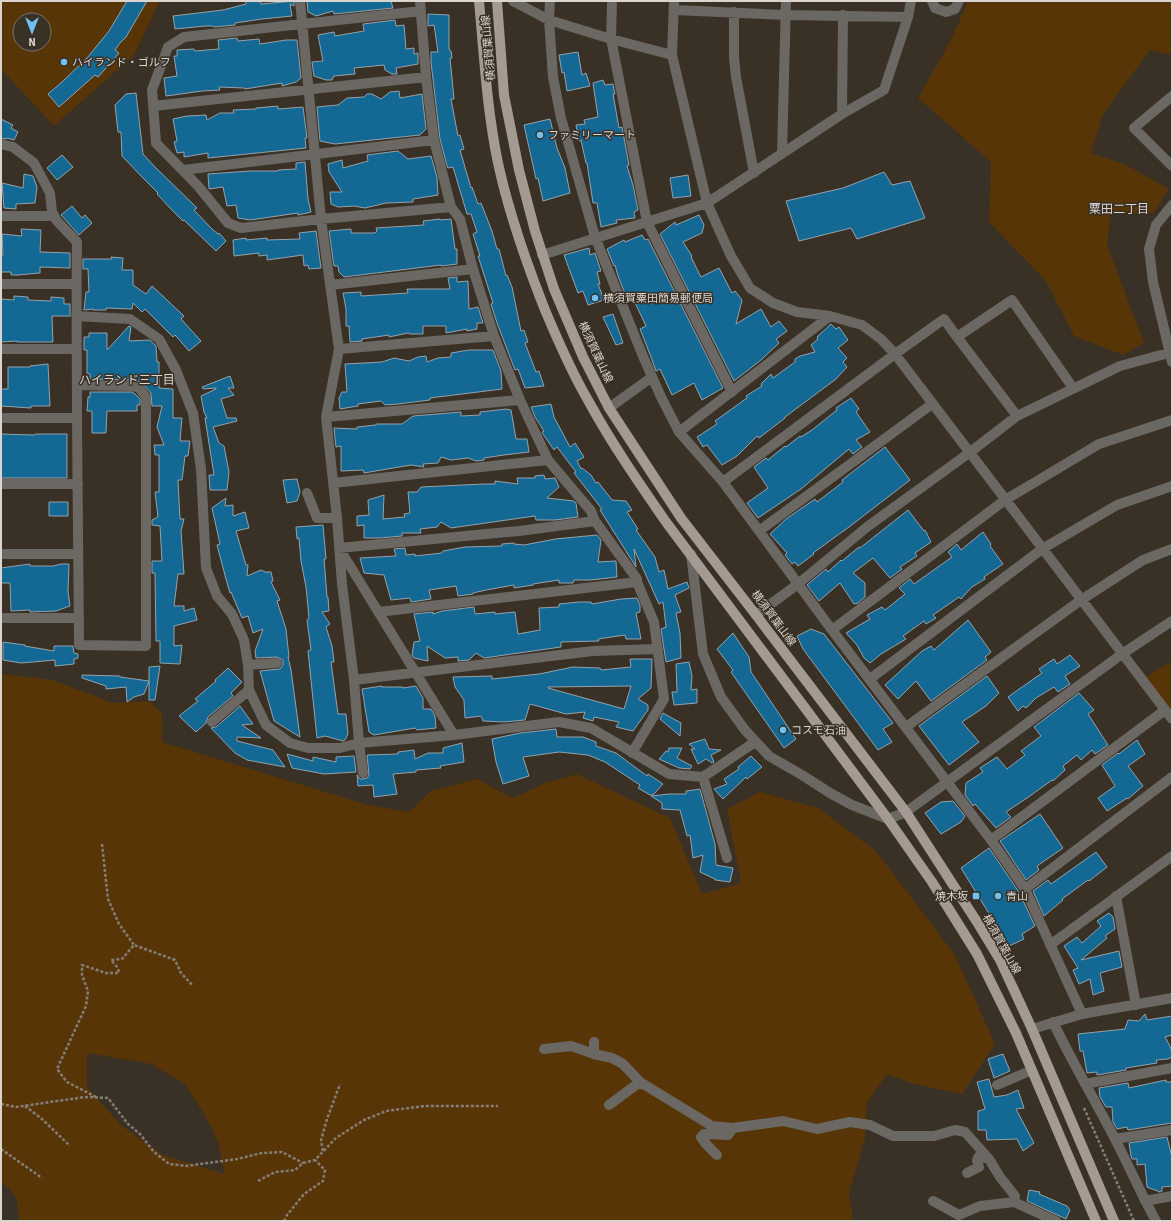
<svg xmlns="http://www.w3.org/2000/svg" width="1173" height="1222" font-family="'Source Sans 3','Noto Sans JP',sans-serif">
<rect width="100%" height="100%" fill="#393026"/>
<path fill="#573507" fill-rule="evenodd" d="M1 1H160L134 55 54 126 1 69ZM20 20H44V44H20Z
M968 1H1172V55L1150 50 1103 114 1091 153 1126 165 1169 189 1154 213 1111 214 1107 245 1144 343 1123 355 1074 336 1046 281 989 222 991 162 918 98 952 38Z
M1172 661V712L1146 677Z
M1 674 53 680 113 703 149 701 162 713V742L368 805 409 812 431 791 477 779 513 798 545 783 577 774 670 818 702 894 741 883 727 809 760 792 818 808 876 851 955 955 995 1044 962 1094 910 1083 887 1074 867 1103 865 1139 849 1193 853 1221H19C18 1204 18 1192 1 1183ZM87 1053 151 1064 185 1084 205 1116 218 1142 225 1174 163 1155 122 1126 87 1087Z"/>
<path fill="#146994" stroke="#94a2ab" fill-rule="evenodd" d="M127 1H147L126 37 120 43 115 50 119 53 98 77 95 75 59 107 48 94 62 82 87 58 109 31Z
M246 1H260L261 4 294 1V6L290 4 292 16 262 19 235 23V25L214 27 213 26H205L175 29 173 16 223 10 246 4Z
M307 1H391L393 8 334 14 333 11 316 16 308 12Z
M428 14 449 15V48L450 51H451L452 58H450L454 99H451L458 136 460 135 464 149 460 150 471 188 472 187 478 204 481 203 492 231 497 249H499L506 276 507 275 512 287 521 331 524 330 528 342 525 343 536 372 539 371 544 386 525 388 518 369 515 370 497 323 491 304 493 303 478 256H480L473 234 477 232 471 214H467L453 167 448 168 447 166 440 139 431 62V52H438L434 25 428 26Z
M395 20 396 26 404 25 406 49 414 48V54L418 53V64L396 68 397 74H392L385 70 384 65 354 68 355 74 334 76 332 80H326L314 76 312 62 323 61 318 35 334 32 335 36 364 31 363 24Z
M237 38 238 41 259 39 260 44 286 40H297L301 78 296 82 282 86V83L245 89 244 88 219 87 220 90 202 91 166 96 164 78 177 76 174 56H177V50L194 49 195 51 219 49 218 40Z
M578 52 582 75 586 73 590 86 567 91 564 72 562 73 559 55Z
M603 80 605 85 613 84 615 94H613L619 128 622 127 629 165 627 166 633 185 638 210 634 212 635 218 616 220 617 223 601 227 597 203H593L587 163H586L581 140 579 141 576 125 585 124 584 120 598 117 593 83Z
M399 91 400 98 422 94 426 129 420 135 335 144 320 141 317 107 338 105 347 98 364 97 367 94H372L381 99 390 92Z
M136 93 143 154 155 167 197 208 194 210 211 228 218 234 219 233 226 241 216 251 184 220 183 221 171 209 157 194 158 193 144 179 122 156 121 132H118L115 105 126 94Z
M278 106V109L303 107 307 138H305L306 148 208 158V153L184 157V152L177 153 174 142 177 141 173 119 187 116 206 115 207 120 220 113H234L233 110 256 109V108Z
M1 119 13 125 11 128 18 132 14 140 7 138 6 139 1 138Z
M550 119 557 148 565 168 570 193 543 201 538 178 536 179 524 125Z
M398 151 408 159 431 156 437 177 438 195 413 199V202L386 203 365 208 354 206 338 207 331 204 330 192H342L329 172 328 164 342 160 343 168 368 161 367 155Z
M62 155 73 167 57 180 47 168Z
M305 162 308 199 311 212 298 215V213L250 220 238 218 236 205 227 206 223 187 209 189 208 174 250 171H278V170L296 169V163Z
M884 172 892 185 910 181 925 218 857 239 851 228 799 241 786 201 843 188Z
M24 174 33 176 37 187 35 203 16 204V209L4 208 2 183 23 188Z
M688 175 691 196 673 198 670 178Z
M72 206 82 218 85 215 92 223 79 235 61 215Z
M699 215 704 225 702 233 683 242 692 256 691 257 701 277 719 268 732 293 735 291 742 300 736 324 761 309 771 327 779 321 787 331 776 339 779 343 761 360 734 381 660 234 675 222 676 225Z
M440 219V220L451 219 455 249H457V264L441 266V265L344 277 339 272 338 266H334L329 231 351 229V233H375L377 231 376 228 424 225 423 221Z
M21 229 41 230 40 252 70 253V268L40 267V273L18 275H11V272H1V255H3L2 234 22 236Z
M316 231 321 268 309 269 308 265 304 266 303 255 267 260V255L259 256V253L234 256 233 240 246 238V240L267 238V240L300 239 299 233Z
M642 235 645 240 648 239 723 388 702 400 694 383 672 395 660 369 656 371 651 357 640 329 646 326 630 292 625 294 618 276 615 265 614 266 607 249 624 240 625 242Z
M589 248 590 255 595 253 601 271 597 272 600 284H598L604 300 588 305 583 291 578 293 564 255Z
M111 257 123 258 122 270H133V285L146 294 152 286 184 316 181 319 201 341 189 351 175 335 173 337 145 309 142 312 133 303 132 309 106 308V310H93V309L84 310 86 292H89L88 269H83V259H112Z
M457 277V282L468 281 469 309 478 307 483 323H477V329L467 331V329L446 333V326H423V334H410L408 333 389 337V335L362 339V341L350 342 349 326H346V309L343 293 361 292V296L408 293 407 289H450L448 278Z
M14 296 28 297V300L51 301V297L64 298V304H70V316H52L53 342H17V341L1 342V299L14 300Z
M613 314 623 343 616 345 603 317Z
M831 324 836 329 839 327 848 340 838 348 847 358 843 362 847 367 836 379 785 417V418L759 438 757 436 737 456 722 465 707 445 703 447 697 437 717 424 715 421 747 398 746 396 762 386 761 384 771 374 773 378 795 362V359L800 356 815 352 811 345 818 339 817 337Z
M129 326 131 327 129 341 150 340 156 346 157 362H159V388L173 389V418H182L180 441H190L188 456H185L182 480H178L180 519H184L181 531 184 574H178L174 606H184V611L194 608 197 620 174 626V646L182 645 180 664 160 663V641H156L155 573H152V561H162L160 526 152 525V520L158 517 155 492H159V455H155L154 445H164L157 427 162 406H152L151 393 141 382 133 380 90 379V374L87 373V350H84V337H89V333H107V350Z
M469 350H493L501 371 502 389 430 398V400L398 404 385 405 381 401 358 404V406L340 409 339 398 342 392H347L345 364 382 362 394 358 409 361 418 357 426 356 427 362 438 358 451 357V353Z
M48 364 50 406H31V408L1 406V389H8V367H30V366Z
M230 376 234 388H228L234 395 221 399 227 418H236L237 421 213 427 219 443 224 446 229 472 227 490H210L209 475H214L205 418H207L204 412 201 396 216 389V388L203 389 202 387Z
M90 392H132L135 394 140 399V405H137V411H107L106 433H92V411H87L88 397H90Z
M851 398 859 409 856 412 870 432 856 440 862 447 853 454 849 449 801 489 758 518 747 503 768 488 754 467 766 458 768 460 785 446 786 447 800 436 801 437 812 430 837 410 836 408Z
M551 404 554 417 570 447 575 443 584 457 577 461 581 469 582 468 591 475 596 483 598 482 612 500 626 501 632 510 627 512 638 529 636 530 655 557 659 572 664 570 668 589 687 582 689 588 675 595 681 612 676 613 680 633 681 658 666 662 661 629 666 627 663 602 659 604 634 549 636 567 600 510 602 509 574 473 576 472 557 447 554 450 543 434 542 432 544 431 535 417 531 407Z
M506 409 511 410 516 439H527L529 452 504 455 484 458V460L476 461 468 458 451 460 441 457 438 463 423 464 424 467 411 465 364 473 363 470 341 471V446L336 447 334 428 357 429V427L376 425V424H402L413 416 461 412V416L480 415V412Z
M1 434 34 435 36 434H67V478H1Z
M885 447 910 480 849 527 813 553 814 554 798 566 795 562 792 564 785 555 787 553 770 534 786 519 815 499 817 502 843 482 842 480Z
M544 475 545 479 555 478 559 487 547 498 574 501 576 503 578 517 555 520H536L535 516 451 528 441 522 437 527 420 529 421 533H402V536L379 538H364V525L357 526V516L369 515 368 500 384 495 383 519 405 517 404 514 410 513 408 492H417L421 487 484 484H495V481L518 484 517 478H535V476Z
M297 479 300 492 297 501 287 503 283 480Z
M226 498 225 506 233 505V516L245 512 249 528 236 531 246 565H248L247 576 261 570 265 572H271L273 581 271 582 280 600 277 601 286 629 289 657H288L291 670 300 737 274 721 260 671 280 669 283 665V660L277 657 256 658 255 651 263 629 253 633 248 616 242 618 231 592 230 593 226 579 217 545 220 544 212 508Z
M49 502H68V516H49Z
M908 510 924 531 925 530 931 542 915 553 917 556 900 567 902 569 890 578 873 558 853 573 865 583V597L858 603 854 604 840 583 819 601 807 585 826 569 828 572 841 560 842 561 859 547 860 548Z
M323 525 326 559H324L327 597H328L329 611 322 612 330 624 326 627 332 646 334 662H331L338 714H346L348 734 345 740 343 741 325 736 317 738 308 651 311 650 307 620 309 618 306 587 301 561 299 538 297 539 296 527Z
M983 532 991 544 990 546 1003 564 984 577 985 579 972 587 961 599 959 597 933 615 936 618 926 624 924 621 903 636 906 639 881 654 870 663 864 658 857 645 846 633 870 619 867 615 882 607 885 610 905 594 899 588 910 579 914 584 952 557 948 552 957 544 961 550Z
M597 535 601 540 598 562 616 561 617 577 591 580H574L573 583H559V580L533 584V585L514 588V585L486 590 473 593V594L458 596 456 586 429 590 431 599 411 602 410 598 391 600 384 575 364 573 360 558 396 556 394 549 405 548 406 555 415 554V556L442 553 443 551 465 547 502 546V544L514 543V544L524 545 555 539Z
M30 564V566H53L61 564H69L68 591 70 606 56 611 30 612V610L11 611 10 583H1V568Z
M637 598 640 605V612L636 613 641 639H626L625 635 598 639 599 641 561 642V647L484 658 476 653 469 660 458 661V657L445 658 427 646 428 661 414 658 412 655 414 642 420 641 414 614 433 612V614L442 611 474 607 475 614 495 612V614L515 612 518 634 540 630 539 608 559 607V604L579 602H591L592 604 621 599Z
M968 620 991 652 985 657 987 660 931 701 916 681 898 699 885 685 922 651 931 646 934 650Z
M811 629 824 634 893 723 883 729 892 742 878 750 803 649 797 636Z
M733 633 749 657 751 672 796 739 784 748 731 672 733 670 717 649Z
M3 642 25 645V646L54 651V646H73L74 653 78 654V658L74 659V664L55 666V660L21 663 3 660Z
M1070 655 1080 666 1065 676 1070 684 1058 692 1054 687 1036 698 1026 708 1023 706 1018 711 1008 697 1042 673 1039 669 1054 659 1057 664Z
M630 659H652L651 688 638 699 648 705V710L633 731 616 727 619 722 594 717 593 721 583 718 585 712 566 714 530 704 525 720 504 722 483 721 481 716 465 718 464 700 455 687 453 677 492 676V679L539 674 573 667 600 668 601 670 631 667ZM631 686 624 709 548 688V687Z
M689 662 692 676 691 690 697 689V703L674 705 672 692H677L676 664Z
M160 666 155 700H149V667Z
M228 668 242 682 231 693 233 696 208 717 206 723 196 732 179 716 198 701 195 699 216 681 215 680Z
M82 675 120 676V677L149 681 144 694 134 697 127 702 126 687 106 689V686L82 678Z
M987 676 999 693 986 706 962 722 979 742 949 765 919 726Z
M382 686V687H403V688L416 686 423 698V709H431L435 716 436 728 417 730 415 728 374 735 369 732 362 689Z
M1079 693 1094 710 1088 714 1108 745 1095 754 1092 750 1081 760 1077 755 1063 766 1065 770 1053 781 1052 780 1027 798 1006 812 1011 817 996 828 975 804 973 806 965 795 966 783 983 772 980 768 997 757 1007 769 1025 755 1021 751 1041 736 1034 727Z
M240 706 253 724 242 725 261 738 237 737V741L273 750 285 767 247 760 235 753 211 728 216 727Z
M663 713 681 723 680 736 660 719Z
M556 729 557 737H583L596 742V746L616 753 647 776 648 774 663 784 653 795H650L638 788 640 785 605 762 588 755 559 752 523 757 529 776 503 784 496 762 492 739 520 733Z
M705 739 709 749 721 750 711 755 714 762 712 763 706 759 698 764 691 749H695L689 744Z
M1137 740 1145 754 1128 766 1143 786 1128 799 1127 798 1107 811 1098 798 1115 786 1102 765 1118 753 1119 754Z
M462 743 464 762 440 766 441 768 416 770V772L393 774 397 794 374 797 373 785 358 786 357 775 360 779H363L367 778 369 775 367 755 398 754V752L414 750 415 759 428 753H443V748Z
M669 748H682L677 758 692 766 690 769 679 768 659 759 666 751 668 752Z
M287 754 313 761V757L336 762V757L354 756 356 772 324 774 292 768Z
M751 756 762 767 747 779 746 777 723 799 714 789 727 784 724 779 739 769 738 767Z
M700 789 715 844 716 865 733 868 730 882 715 880V879L700 872 703 855 693 858 690 835 687 836 680 810 662 809V803L651 796 669 794H686V791Z
M953 801 965 816 961 822 941 834 925 813 941 802Z
M1040 814 1063 848 1037 866 1039 870 1026 880 1000 841Z
M989 848 1019 892 1035 926 1022 934 1024 939 1009 946 961 868Z
M1096 852 1107 867 1089 881 1088 880 1062 899 1063 900 1044 916 1033 891 1048 880 1051 884Z
M1109 913 1113 917 1115 929 1105 936 1107 938 1081 960 1119 951 1122 967 1100 973 1104 991 1093 995 1090 979 1079 984 1073 970 1078 968 1064 946 1077 937 1082 943 1101 926 1097 921Z
M1145 1014 1147 1020 1172 1016V1035L1165 1037 1171 1048 1172 1057 1168 1059 1156 1060 1157 1063 1126 1068V1070L1097 1075V1072L1087 1073 1083 1051H1080L1078 1034 1125 1029 1128 1020 1139 1021Z
M1003 1054 1010 1071 994 1078 988 1059Z
M989 1079 994 1097 1007 1095 1018 1090 1024 1108 1016 1109 1034 1143 1023 1151 1017 1139 987 1140 986 1130H978V1111L985 1109 977 1082Z
M1166 1080V1082H1172V1123L1128 1130 1127 1127 1117 1129 1113 1122 1112 1107H1106L1100 1097 1099 1088 1128 1083 1129 1088Z
M1167 1137 1172 1157V1186L1162 1187V1191L1160 1192 1147 1187 1145 1164 1137 1165V1159H1132L1131 1156 1129 1143Z
M1029 1190 1040 1192 1039 1194 1067 1206 1070 1210 1066 1219 1027 1201Z"/>
<g fill="none" stroke-linecap="round" stroke-linejoin="round">
<path stroke="#867e76" stroke-width="2.5" stroke-dasharray="3 2" stroke-linecap="butt" d="M102 844 108 899 119 924 134 945
M96 1097 67 1082 57 1069 86 1006 88 991 82 975V965L106 973H119L118 968 111 960 122 959 134 945 175 960 181 973 193 986
M1 1104 16 1107 85 1097 108 1098 128 1124 140 1134 154 1152 169 1164 186 1166 237 1159 262 1153 282 1152 303 1163
M25 1106 42 1119 70 1146
M1084 1108 1134 1221
M1 1149 42 1178
M323 1151 321 1140 327 1119 340 1084
M258 1181 275 1172 295 1170 303 1163 315 1160 336 1138 364 1120 386 1111 424 1106H498
M284 1221 287 1215 304 1194 323 1181 325 1170 315 1160"/>
<path stroke="#6b6762" stroke-width="10" d="M300 1 321 219 339 349 326 417 337 518 342 584 354 680 359 743 363 773
M420 1 426 77 434 140 451 207 460 219 473 269 494 336 520 400 548 460 591 511 595 521 637 579V582L654 622 664 699 632 753
M513 1 549 20 611 39 672 55 707 203 842 114 884 90 908 17 911 1
M550 1 549 20 553 77 561 118 595 237 642 354 661 397 679 432 723 482 832 630 991 840 1025 889 1082 1014
M612 1 611 39 647 222 732 392
M932 1 935 8 946 12 955 9 959 1
M674 10 786 15 908 17
M421 11 184 37 168 47 152 90 156 143 198 186 228 223 241 228 321 219 451 207
M734 12V57L736 77 754 173
M672 55 674 1
M1172 96 1134 128 1172 166
M153 106 426 77
M842 114 843 15
M1 144 13 147 34 163 50 193 52 212 57 221 77 242C76 300 77 359 77 418L79 645 146 646V397L139 388 133 386 77 385
M782 153 786 1
M183 170 434 140
M1172 205 1156 225 1149 249 1153 282 1172 362
M1 216H54
M542 255 707 203 731 256 750 288 773 303 797 312 830 316 862 325 881 339 895 354 1172 719
M1 284H76
M330 285 473 269
M76 316 130 319 159 339 176 370 193 413 201 469 206 568 217 596 232 614 244 640 248 665 249 690 266 725 290 743 308 748H340L359 743 454 735 559 722 591 728 669 774 703 777 755 742
M957 337 1017 416
M1 349H77
M339 349 494 336
M609 408 652 377
M326 417 520 400
M1 418H77
M679 432 830 316
M723 482 895 354 944 319 957 337 1012 300 1073 388
M333 483 548 460
M1 484H78
M307 493 317 518H337
M759 531 932 404
M1 554H78
M691 554 703 654 721 697 745 730 769 756 802 775 830 793 852 805 888 819 906 812 1122 654 1172 621
M378 612 637 582
M756 615 798 584 867 527 969 453 1017 416 1120 366 1172 352
M1 618H79
M832 630 1005 500 1099 444 1172 420
M248 665 277 663
M870 679 1042 549 1117 505 1172 486
M354 680 593 651 658 649
M212 722 249 690
M906 727 1081 600 1143 560 1172 549
M454 735 339 548 519 531 595 521
M703 777 727 858
M991 840 1165 710
M1025 889 1172 777
M1116 896 1136 1005
M1050 945 1172 856
M1053 1022C1072 1062 1095 1100 1115 1139 1129 1166 1141 1194 1156 1221
M1032 1029 1082 1014 1172 998
M544 1049 571 1046 594 1054 612 1058 623 1064 640 1082 712 1126 733 1128 783 1121 817 1129 850 1122 870 1125 893 1136H934L955 1130 965 1132 989 1159 1000 1177 1015 1196 1014 1202 1056 1221
M594 1054V1042
M1085 1084 1172 1068
M997 1085 1032 1070
M609 1105 640 1082
M1115 1139 1172 1130
M717 1155 706 1144 701 1137 704 1134 728 1135 733 1128
M967 1173 979 1167 977 1160 979 1156 989 1159
M933 1201 959 1215 980 1206 1014 1202
M1145 1201 1172 1196"/>
<path stroke="#a49a91" stroke-width="10" d="M479 1C484 54 487 111 498 163 509 214 526 262 545 310 558 341 572 373 589 402 612 444 639 483 666 522L888 819 932 882 977 954 1016 1033 1096 1221
M497 1 504 95 519 170 535 231 554 289 583 357 609 408 681 518 756 615 906 812 977 922 1000 960 1032 1029 1114 1221"/>
</g>
<g fill="#6fc2f4" stroke="#393026" stroke-width="1.5">
<circle cx="64" cy="62" r="4"/>
<circle cx="540" cy="135" r="4"/>
<circle cx="595" cy="298" r="4"/>
<circle cx="783" cy="730" r="4"/>
<rect x="972" y="892" width="8" height="8" rx="2"/>
<circle cx="998" cy="896" r="4"/>
</g>
<g text-anchor="middle" stroke-width="3" stroke-linejoin="round" paint-order="stroke">
<g font-size="11" fill="#dbd5cf" stroke="#393026">
<text transform="translate(488 48) rotate(-95)" y="4">横須賀葉山線</text>
<text transform="translate(596 352) rotate(65)" y="4">横須賀葉山線</text>
<text transform="translate(774 618) rotate(53)" y="4">横須賀葉山線</text>
<text transform="translate(1002 944) rotate(61)" y="4">横須賀葉山線</text>
</g>
<g font-size="11" fill="#dbd5cf" stroke="#393026" text-anchor="start">
<text x="72" y="66">ハイランド・ゴルフ</text>
<text x="548" y="139">ファミリーマート</text>
<text x="603" y="302">横須賀粟田簡易郵便局</text>
<text x="791" y="734">コスモ石油</text>
<text x="968" y="900" text-anchor="end">焼木坂</text>
<text x="1006" y="900">青山</text>
</g>
<g font-size="12" fill="#dbd5cf" stroke="#393026">
<text x="1119" y="213">粟田二丁目</text>
<text x="127" y="384">ハイランド三丁目</text>
</g>
</g>
<rect width="1173" height="1222" fill="none" stroke="#dbd5cf" stroke-width="4"/>
<g transform="translate(32 32) rotate(180)"><circle r="19" fill="#393026" stroke="#7a726a"/>
<path d="M0-3L7 15L0 10L-7 15Z" fill="#6fc2f4"/>
<text y="-6" font-size="11" font-weight="bold" text-anchor="middle" fill="#dbd5cf">N</text>
</g>
</svg>
